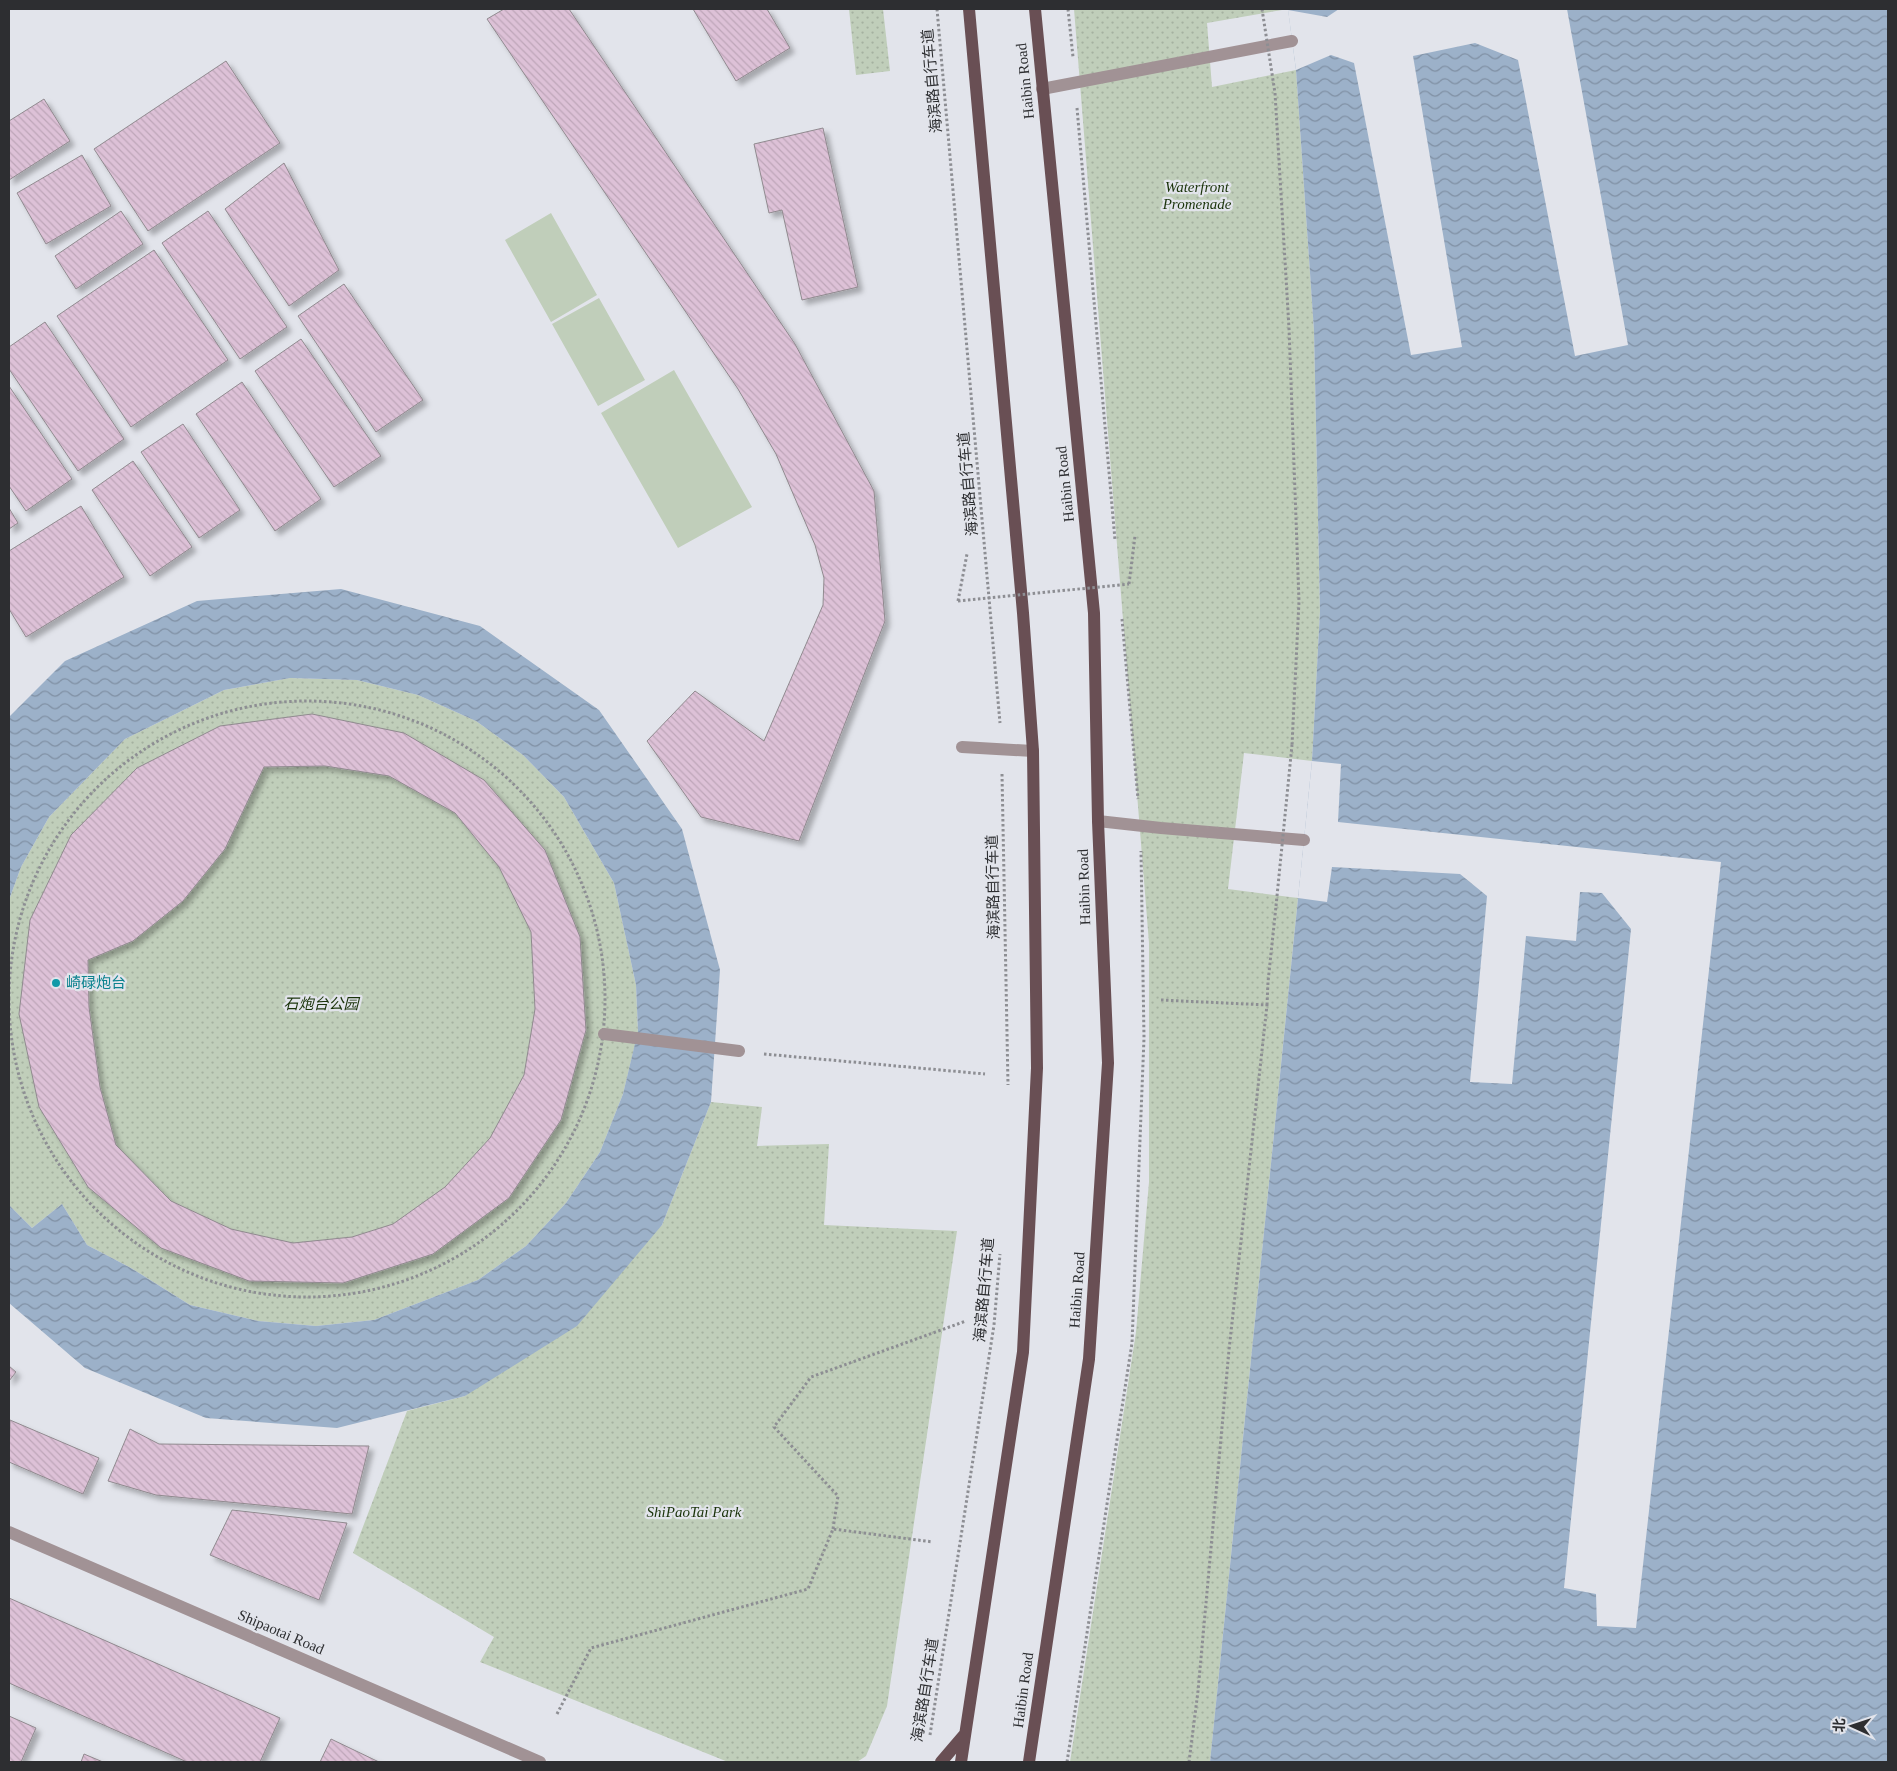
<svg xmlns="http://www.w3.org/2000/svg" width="1897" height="1771" font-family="'Times New Roman','Noto Sans SC',serif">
<defs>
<pattern id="green-dots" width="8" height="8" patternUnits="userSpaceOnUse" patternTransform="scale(1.25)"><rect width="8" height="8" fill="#c0ceba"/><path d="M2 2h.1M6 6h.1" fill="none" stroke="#a5b1a0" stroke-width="1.8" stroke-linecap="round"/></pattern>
<pattern id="water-waves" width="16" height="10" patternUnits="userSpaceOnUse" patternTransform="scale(1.25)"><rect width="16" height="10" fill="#9cb1c9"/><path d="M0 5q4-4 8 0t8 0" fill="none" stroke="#8090a4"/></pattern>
<pattern id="building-back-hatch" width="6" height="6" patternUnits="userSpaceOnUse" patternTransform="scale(1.25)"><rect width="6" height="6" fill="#ddc1d7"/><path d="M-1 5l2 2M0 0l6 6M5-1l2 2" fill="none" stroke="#bea6b9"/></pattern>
<filter id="shadow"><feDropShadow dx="4.5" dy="4.5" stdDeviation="2.5" flood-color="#0004"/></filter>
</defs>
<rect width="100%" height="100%" fill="#e2e4eb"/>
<path fill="url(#green-dots)" d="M849 9H883L890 71 856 75Z
M1074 9H1288L1207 23 1212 87 1296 70 1314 331 1320 611 1312 761 1244 753 1228 889 1298 898 1210 1762H1070L1136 1332 1149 1182V943Z
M290 678 357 680 418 695 476 721 523 755 564 797 614 883 636 985 638 1032 623 1094 600 1152 566 1203 526 1246 478 1280 374 1320 316 1326 258 1321 190 1305 131 1268 87 1245 62 1204 32 1228 9 1205V900L21 867 49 817 125 739 224 690Z
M711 1102 762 1107 757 1146 829 1144 824 1225 957 1231 887 1706 866 1756 857 1762H728L480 1662 494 1637 353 1553 407 1411 465 1396 662 1225Z"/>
<path fill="#c0ceba" d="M551 213 597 295 551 322 505 240Z
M599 298 645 380 598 406 552 324Z
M674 370 752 507 678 548 601 413Z"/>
<path fill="url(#water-waves)" d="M1288 9H1888V1762H1210L1312 761 1320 611 1314 331 1296 70Z
M341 589 480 626 599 710 682 829 720 970 711 1102 662 1225 577 1326 465 1396 337 1428 206 1418 85 1368 9 1303V1205L32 1228 62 1204 87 1245 131 1268 190 1305 258 1321 316 1326 374 1320 478 1280 526 1246 566 1203 600 1152 623 1094 638 1031 636 985 614 883 564 797 523 755 476 721 418 695 357 680 290 678 224 690 125 739 49 817 21 867 9 900V717L65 661 197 601Z"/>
<path fill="#e2e4eb" d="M1339 9H1567L1628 345 1575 356 1518 60 1475 43 1413 56 1462 347 1411 355 1354 63 1331 55 1296 70 1288 10 1327 17Z
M1312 761 1341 764 1338 822 1721 862 1636 1628 1597 1626 1596 1594 1564 1588 1631 929 1602 893 1580 892 1576 941 1526 936 1512 1084 1470 1082 1487 896 1460 874 1332 867 1327 902 1298 898Z"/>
<path fill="url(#building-back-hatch)" stroke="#908a8f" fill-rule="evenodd" filter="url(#shadow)" d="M504 9H569L795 344 874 491 885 621 799 841 701 817 647 741 695 691 764 741 823 605 824 578 815 545 776 454 738 389 487 19Z
M693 9H767L790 48 736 81Z
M226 61 280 143 148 231 94 149Z
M44 99 70 141 9 180V121Z
M823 128 858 287 802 300 782 210 769 213 754 144Z
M82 155 111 206 46 244 17 193Z
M284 163 339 270 289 306 225 209Z
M121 211 143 244 76 289 55 256Z
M208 211 287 327 240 359 162 243Z
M154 250 228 360 131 427 57 316Z
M344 284 423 400 376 432 298 316Z
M45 322 124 439 78 471 9 369V347Z
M301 339 381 456 334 487 255 371Z
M242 382 321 499 275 531 196 414Z
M9 386 72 479 26 511 9 486Z
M183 424 240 510 199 538 141 452Z
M133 461 192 547 150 576 92 490Z
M81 506 124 577 26 637 9 609V551Z
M9 508 18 523 9 529Z
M312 714 404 733 484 780 545 850 580 937 586 1030 561 1120 509 1198 433 1254 343 1283 249 1281 161 1248 88 1187 39 1107 19 1014 30 920 71 835 137 768 220 726ZM325 766 389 776 455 813 499 867 531 932 535 1009 524 1075 490 1138 445 1187 393 1224 352 1237 293 1243 231 1229 171 1201 116 1145 100 1087 89 1007 88 960 133 941 183 901 225 849 264 767Z
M9 1366 16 1372 9 1381Z
M10 1420 99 1458 83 1494 9 1462Z
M130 1429 159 1444 369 1446 352 1514 156 1495 108 1481Z
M232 1510 347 1523 319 1600 210 1555Z
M9 1598 280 1718 260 1762H187L9 1683Z
M9 1716 36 1728 21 1762H9Z
M331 1739 379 1762H320Z
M84 1754 103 1762H81Z"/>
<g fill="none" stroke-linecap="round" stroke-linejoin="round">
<path stroke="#8d8e93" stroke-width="3" stroke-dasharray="2.5 2.5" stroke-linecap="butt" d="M937 9 1000 723
M1068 9 1073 57
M1275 93 1289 328 1299 601 1292 745
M1077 108 1115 540
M1129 584 1135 536
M958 601 967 554
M1122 619 1138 799
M9 999a298 298 0 1 1 596 0a298 298 0 1 1-596 0Z
M1002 774 1008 1085
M1161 1000 1267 1005 1229 1350 1198 1691 1189 1762
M1267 1005 1268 982 1276 906
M764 1054 985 1074
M833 1529 838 1496 774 1427 811 1377 966 1321
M557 1714 591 1648 808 1589 833 1529 933 1542
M930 1735 994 1325 1000 1254
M1067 1762 1132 1343 1144 1038 1141 851"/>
<path stroke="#a19295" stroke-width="12" d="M1042 89 1292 41
M962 747 1033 751
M1098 821 1161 828 1304 840
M604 1034 739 1051
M9 1532 540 1762"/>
<path stroke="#694f54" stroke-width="12" d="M941 1762 965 1734
M961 1762 1023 1352 1037 1068 1033 751 1023 613 969 9
M1029 1762 1089 1359 1108 1063 1098 821 1094 613 1035 9"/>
<path stroke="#8d8e93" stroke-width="3" stroke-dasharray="2.5 2.5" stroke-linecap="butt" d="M1262 9 1275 93
M958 601 1129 584
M1276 906 1292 745"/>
</g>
<circle fill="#0f9aa8" stroke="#e2e4eb" stroke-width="2" cx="56" cy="983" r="5"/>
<g text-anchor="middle" stroke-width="4.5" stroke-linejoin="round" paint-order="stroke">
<g font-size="15" fill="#2d2e31" stroke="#e2e4eb">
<text transform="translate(932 81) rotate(-95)" y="5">海滨路自行车道</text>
<text transform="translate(1025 81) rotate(-96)" y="5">Haibin Road</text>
<text transform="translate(968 484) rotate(-95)" y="5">海滨路自行车道</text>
<text transform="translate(1065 484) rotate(-96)" y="5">Haibin Road</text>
<text transform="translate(993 887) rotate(-91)" y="5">海滨路自行车道</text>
<text transform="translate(1084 887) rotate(-92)" y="5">Haibin Road</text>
<text transform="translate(984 1290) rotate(-85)" y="5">海滨路自行车道</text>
<text transform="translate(1077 1290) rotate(-86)" y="5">Haibin Road</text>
<text transform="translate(281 1632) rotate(23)" y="5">Shipaotai Road</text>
<text transform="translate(925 1690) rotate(-81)" y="5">海滨路自行车道</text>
<text transform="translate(1023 1690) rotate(-82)" y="5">Haibin Road</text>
</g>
<g font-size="15" font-style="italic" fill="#1a330a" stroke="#e2e4eb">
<text x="1197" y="192">Waterfront<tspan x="1197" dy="17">Promenade</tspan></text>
<text x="321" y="1009">石炮台公园</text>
<text x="694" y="1517">ShiPaoTai Park</text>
</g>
<g font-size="15" fill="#0d838f" stroke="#e2e4eb" text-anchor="start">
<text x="66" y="988">崎碌炮台</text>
</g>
</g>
<rect width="1897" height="1771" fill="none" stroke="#2d2e31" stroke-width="20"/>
<g transform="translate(1852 1726) rotate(273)" stroke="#e2e4eb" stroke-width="4" paint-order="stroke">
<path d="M0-4L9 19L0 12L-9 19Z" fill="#2d2e31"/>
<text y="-8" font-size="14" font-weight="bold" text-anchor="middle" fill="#2d2e31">北</text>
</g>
</svg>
